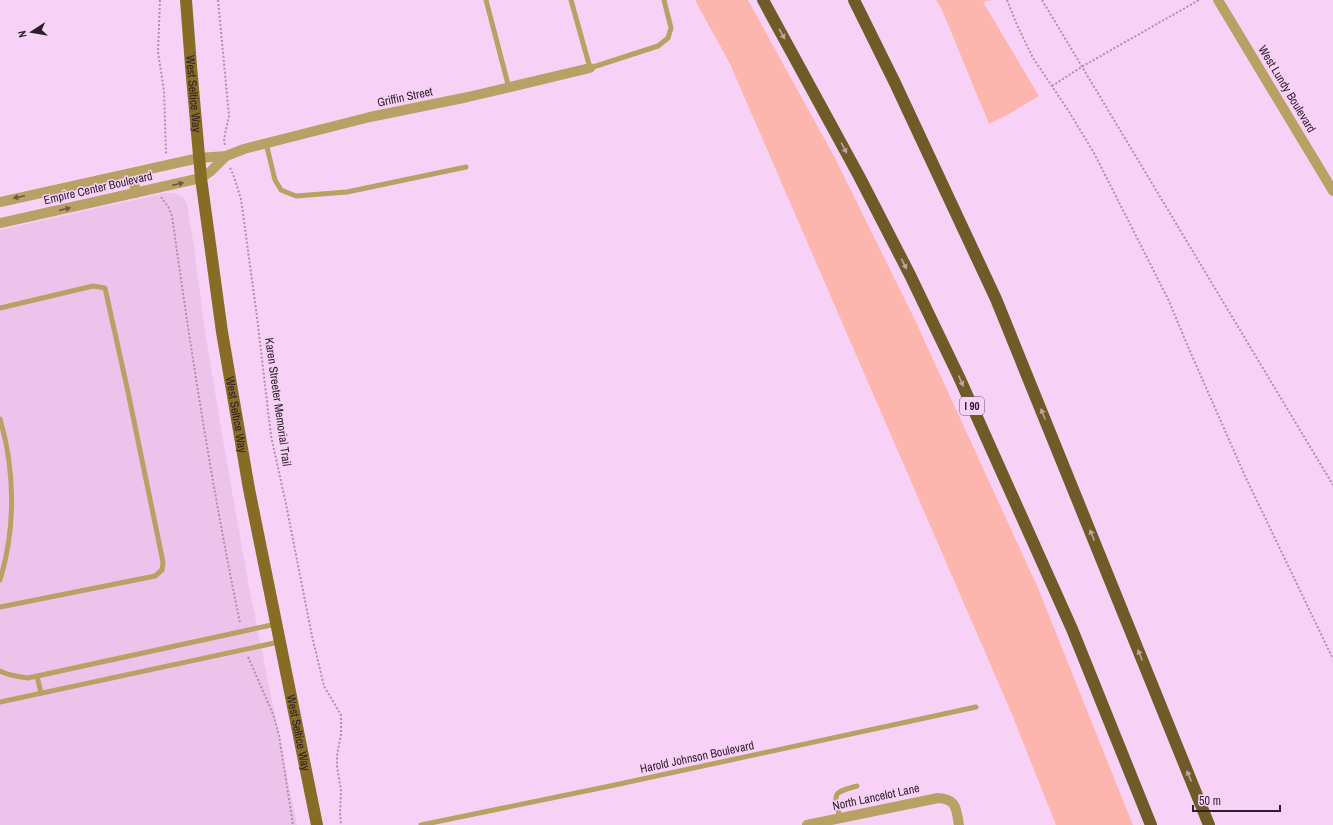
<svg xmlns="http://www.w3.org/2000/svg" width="1333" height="825" font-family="'Archivo Narrow',sans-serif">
<rect width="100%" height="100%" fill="#f8d2f6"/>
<path fill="#edc3eb" d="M165 193H175L183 197 187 203 194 247 205 331 222 435 248 581 297 825H0V230Z"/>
<path fill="#fdb6ad" d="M695 0H748L836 160 915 320 1038 588 1133 825H1056L1011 712 730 64Z
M936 0H992L983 2 1039 96 1009 114 989 124 942 10Z"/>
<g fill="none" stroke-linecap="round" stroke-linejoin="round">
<path stroke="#ad90ab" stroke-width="2" stroke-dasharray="2 2" stroke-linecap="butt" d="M160 0 158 52 164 91 166 154
M218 0 229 116 224 139 225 146
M1007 0 1017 25 1033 58 1068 110 1094 153 1168 299 1189 349 1245 476 1333 659
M1042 0 1333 485
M1052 86 1083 66 1199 0
M230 168 233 174 241 199 257 317 271 436 286 504 312 636 324 686 341 715V734L337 756V766L341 791 340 813 341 825
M161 197 169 208 172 216C191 352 212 488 240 623
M248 657 273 714 279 735 293 825"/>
<path stroke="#b9a065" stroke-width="5" d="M486 0 509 88
M571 0 590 68 658 46 668 38 671 28 664 0
M266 143 275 180 281 190 296 196 347 192 466 167
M0 308 93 286 105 288 128 392 163 562 162 570 155 576 0 607
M0 419C15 470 16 528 0 580
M0 671C9 676 18 677 28 678L276 624
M37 676 41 693
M0 702 279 642
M840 818C834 793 831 793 857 786
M421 825 610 786 976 707"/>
<path stroke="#b9a065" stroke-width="10" d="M1218 0 1333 191
M132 173 136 193
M0 202 199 158 226 156 244 149 370 117 468 97 590 68
M0 223 201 178 211 171 226 156
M807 825 938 798C957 799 956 809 959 825"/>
<path stroke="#876c26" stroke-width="12" id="s1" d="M186 0 191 66 201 178 222 332 249 489 317 825"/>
<path stroke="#6f5b28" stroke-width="12" d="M763 0 859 176 910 275 959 377 1072 629 1151 825
M854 0 895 83 996 299 1209 825"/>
</g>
<defs><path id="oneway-solid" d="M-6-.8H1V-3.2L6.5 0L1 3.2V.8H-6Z"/></defs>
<g fill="#c1a2a4">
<use href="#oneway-solid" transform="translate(782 34) rotate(61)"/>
<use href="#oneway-solid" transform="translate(844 148) rotate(62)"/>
<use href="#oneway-solid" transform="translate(904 264) rotate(63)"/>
<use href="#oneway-solid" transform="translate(961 381) rotate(66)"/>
<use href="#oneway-solid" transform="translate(1043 414) rotate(-112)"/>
<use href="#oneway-solid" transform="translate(1092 535) rotate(-112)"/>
<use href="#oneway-solid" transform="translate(1140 655) rotate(-112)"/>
<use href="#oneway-solid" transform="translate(1189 776) rotate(-112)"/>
</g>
<g fill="#6b5845">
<use href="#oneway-solid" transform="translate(178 184) rotate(-13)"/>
<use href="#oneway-solid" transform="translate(19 197) rotate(168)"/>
<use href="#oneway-solid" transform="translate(65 209) rotate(-13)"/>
</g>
<g text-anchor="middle" stroke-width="3" stroke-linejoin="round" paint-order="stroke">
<rect fill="#f8d2f6" stroke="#695468" stroke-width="1" x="960" y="397" width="24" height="18" rx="3"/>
<g font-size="11" font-weight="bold" fill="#2c1e2b">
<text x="972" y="410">I 90</text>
</g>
<g font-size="12" fill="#2c1e2b" stroke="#f8d2f6">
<text transform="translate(1287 89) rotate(59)" y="4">West Lundy Boulevard</text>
<text dy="4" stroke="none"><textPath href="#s1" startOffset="94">West Seltice Way</textPath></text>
<text transform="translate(405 97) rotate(-12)" y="4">Griffin Street</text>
<text transform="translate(98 188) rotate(-13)" y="4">Empire Center Boulevard</text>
<text transform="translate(278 402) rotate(82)" y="4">Karen Streeter Memorial Trail</text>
<text dy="4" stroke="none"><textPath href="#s1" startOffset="418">West Seltice Way</textPath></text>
<text dy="4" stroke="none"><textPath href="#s1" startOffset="742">West Seltice Way</textPath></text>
<text transform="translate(697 757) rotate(-12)" y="4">Harold Johnson Boulevard</text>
<text transform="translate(876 797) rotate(-12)" y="4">North Lancelot Lane</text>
</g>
</g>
<g transform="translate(32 32) rotate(258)" stroke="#f8d2f6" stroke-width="3" paint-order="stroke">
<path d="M0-3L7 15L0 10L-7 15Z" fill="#2c1e2b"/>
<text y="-6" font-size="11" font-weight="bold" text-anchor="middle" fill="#2c1e2b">N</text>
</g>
<path d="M1193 805v6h87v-6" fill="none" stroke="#2c1e2b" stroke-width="2"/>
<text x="1199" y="805" font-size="12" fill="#2c1e2b" stroke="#f8d2f6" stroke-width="3" paint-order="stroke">50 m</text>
</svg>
